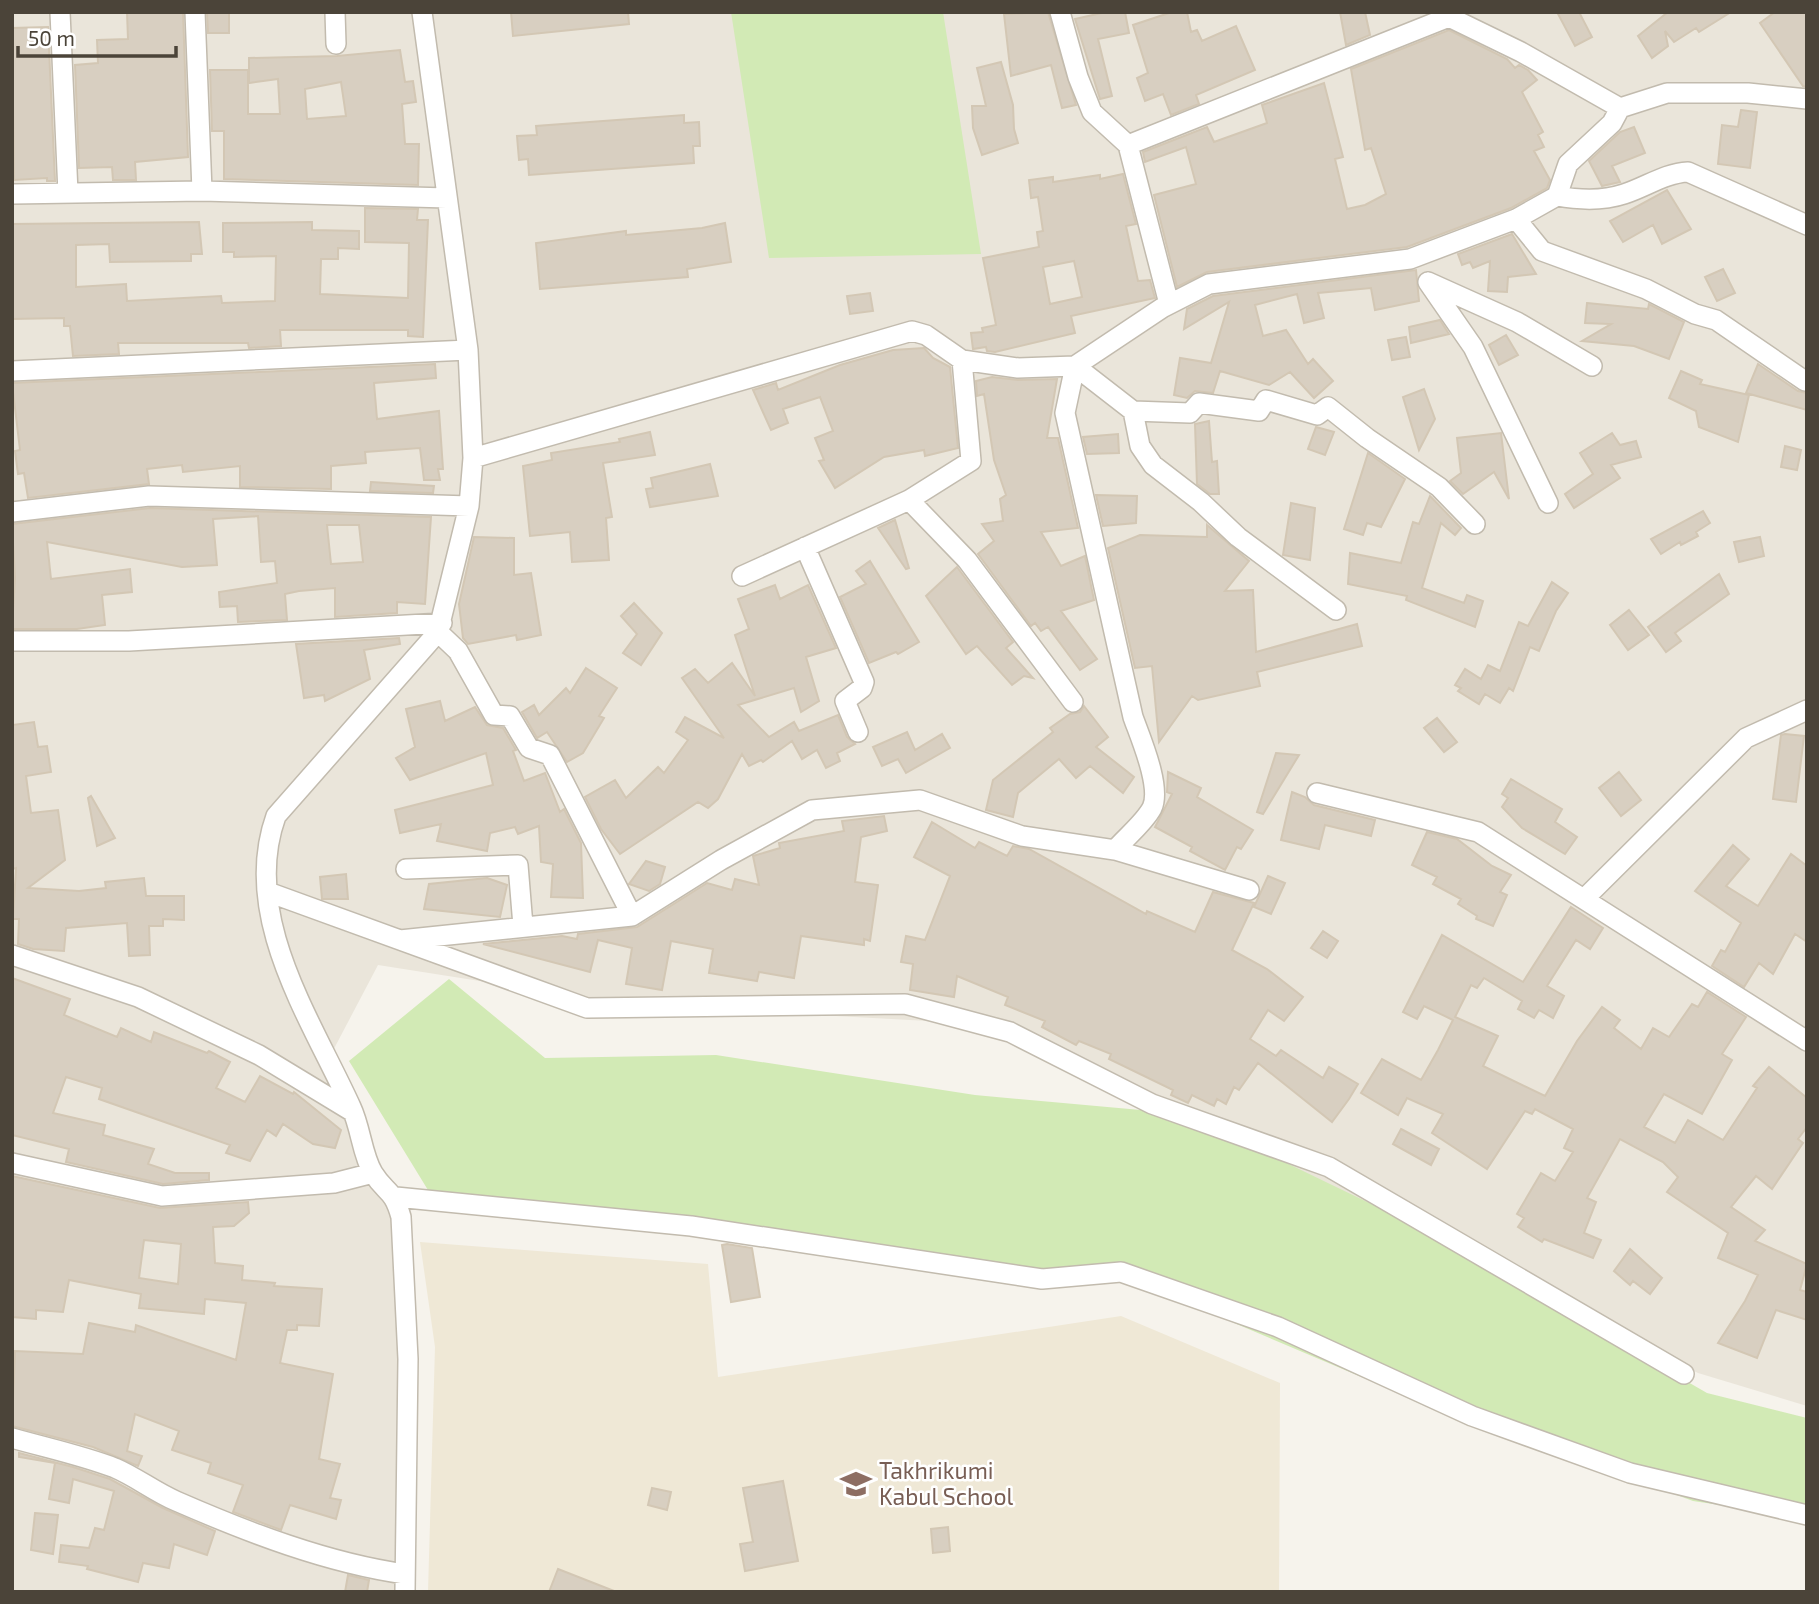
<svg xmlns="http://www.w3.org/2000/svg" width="1819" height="1604" font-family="'Exo 2',sans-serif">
<rect width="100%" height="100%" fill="#f6f3ec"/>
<path fill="#eae5da" d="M12 12H1807V1406L1698 1373 1002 1025 633 1005 378 965 327 1062 404 1211 401 1592H12Z"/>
<path fill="#efe8d6" d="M420 1242 708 1264 718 1377 1121 1316 1280 1383 1279 1592H428L435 1347Z"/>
<path fill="#d2eab5" d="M731 12H943L981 254 769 258Z
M449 979 545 1058 716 1055 975 1095 1185 1114 1421 1228 1707 1393 1807 1418V1518L1693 1501 1411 1398 1102 1267 1001 1270 431 1195 349 1061Z"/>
<path fill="#d8cfc1" stroke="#d3c7b4" stroke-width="2" fill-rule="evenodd" d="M127 12H183L188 157 135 162 136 180H113L112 167 79 168 75 65 98 63 97 40 128 39Z
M207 12H229V33H208Z
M511 12H628L629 24 513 36Z
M1048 12 1076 105 1062 108 1051 65 1011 76 1004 14Z
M1106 12H1125L1129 33 1098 39 1112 96 1100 99 1075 19Z
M1172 12H1187L1191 32 1197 30 1202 41 1236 26 1255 70 1196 95 1199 104 1171 115 1163 94 1145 101 1137 78 1148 73 1133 25Z
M1340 12H1365L1370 35 1346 45Z
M1557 12H1579L1592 37 1575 46Z
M1668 12H1731L1699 32 1696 28 1674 42 1665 31 1668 46 1652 58 1638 36Z
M1775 12H1807V87L1803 86 1760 23Z
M48 27 55 181H47V178L14 180 12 28Z
M1449 30 1507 59 1515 68 1519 65 1528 70 1537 80 1522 92 1543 132 1538 135 1544 147 1534 151 1550 180 1547 188 1511 208 1407 247 1207 272 1177 287 1154 195 1196 184 1186 147 1145 162 1143 152 1207 127 1214 142 1267 123 1262 105 1324 83 1343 157 1335 159 1347 209 1365 205 1386 194 1371 148 1365 150 1351 69Z
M400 50 405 82 413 81 416 102 402 104 405 144H419L418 185 224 179V131H212L210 70H248V114H280L278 79 249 83V58L337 56ZM341 82 346 116 307 119 305 89Z
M1001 62 1013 105 1014 129 1018 143 982 155 973 128 972 106H986L977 68Z
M1741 110 1757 112 1750 168 1718 164 1722 125 1738 127Z
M684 115V123L699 122 700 146H693L694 163 529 175 528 159 519 160 517 136 537 135 536 126Z
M1634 127 1645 153 1612 166 1620 182 1602 186 1589 161 1620 132Z
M1123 174 1136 224 1126 226 1138 281 1150 280 1155 298 1071 316 1075 333 995 352 987 351 986 347 973 349 971 333 983 332 982 328 996 325 983 258 1039 247 1037 232 1043 231 1038 197 1031 198 1029 180 1053 177V182L1100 175V179ZM1074 261 1082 297 1050 304 1043 267Z
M1667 190 1691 229 1662 244 1653 225 1623 242 1610 221Z
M365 208 418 209 417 220H428L423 337 408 336V330H280L281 346 249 348 248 343H118L119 354 73 356 70 326H64V318L12 319V224L199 222 202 254H191V261L110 262 109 244 76 245V287L126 284 127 301 221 296 222 303 275 301 276 256 234 257V252H223V223L312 222V230L359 231V249L338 248V259H321L320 294 408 298 409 243 365 242Z
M725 223 731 262 687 269 688 277 540 289 536 243 626 231V235L702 228Z
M1512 234 1536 274 1508 277 1507 292 1488 291 1490 261 1473 268 1470 262 1462 265 1458 254Z
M1723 269 1735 293 1717 301 1705 277Z
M1416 270 1419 301 1375 310 1371 288 1318 293 1324 318 1304 323 1297 294 1255 305 1263 336 1286 330 1308 364 1313 359 1333 381 1314 398 1290 372 1269 385 1220 371 1213 393 1195 391 1187 398 1174 395 1180 358 1211 363 1229 302 1184 329 1187 309 1213 296Z
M870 293 873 311 850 314 847 296Z
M1587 303 1648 309 1649 304 1684 322 1669 359 1634 346 1582 341 1611 324 1585 323Z
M1440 320 1449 334 1411 343 1409 327Z
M1506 335 1518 355 1499 365 1489 345Z
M1406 337 1410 357 1392 360 1388 340Z
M924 348 933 358 950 367 958 448 925 456 924 450 884 457 835 488 819 461 824 460 815 438 833 431 820 397 783 409 788 423 771 430 753 390 776 383 778 390 840 365 893 350Z
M435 364 436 378 374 383 377 419 439 411 443 469H438L440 480H424L420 448 365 452 366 463 331 466V489L240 487V466L183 472 182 465 147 469 149 484 28 498 24 473 18 474 15 451 20 450 12 383Z
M1758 364 1798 391 1807 393V410L1746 393Z
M1681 371 1702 380 1700 384 1749 395 1738 442 1699 427 1696 411 1669 398Z
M992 377 1018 380 1057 379 1047 438H1058L1078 528 1041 532 1061 566 1085 556 1094 600 1061 611 1097 659 1080 670 1048 627 1041 631 1035 623 1031 626 978 554 994 541 982 524 1003 521 1000 499 1006 495 994 460 984 394 977 396 976 381Z
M1424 389 1435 419 1419 450 1403 397Z
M1209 421 1212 462 1217 461 1219 494H1210L1197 484 1195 424Z
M1316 427 1334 432 1325 455 1308 449Z
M650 432 655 455 603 463 612 517 606 518 609 560 572 562 570 532 530 536 523 466 552 460 551 453 620 442 619 439Z
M1501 433 1509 499 1494 472 1463 494 1450 481 1461 473 1457 438Z
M1612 433 1620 445 1636 441 1641 457 1611 465 1620 478 1574 508 1565 494 1593 474 1580 453Z
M1118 434 1119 453 1087 454 1083 437Z
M1785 446 1801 450 1797 470 1781 467Z
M1368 453 1405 479 1381 527 1367 523 1363 535 1344 529Z
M710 464 718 496 650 507 646 489 653 488 651 478Z
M371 482 434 486 433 493 370 491Z
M1096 495 1137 496 1136 523 1103 526Z
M1430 496 1461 528 1455 535 1441 523 1422 588 1464 603 1467 595 1483 601 1475 627 1406 600 1407 596 1348 584 1350 553 1401 563 1413 522 1419 524Z
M1291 503 1315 508 1310 560 1283 555Z
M150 508 431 517 425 604 397 602V613L335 617V588L299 591 285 594 287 620 238 622 237 606 220 607 219 592 277 583 275 561 261 562 258 516 213 519 217 565 182 567 47 542 51 579 130 569 132 592 102 595 105 625 77 629H12L15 578 12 524ZM327 525H359L363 562 331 564Z
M1703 511 1710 523 1696 532 1698 536 1681 545 1680 542 1661 554 1651 539Z
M895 520 909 568 906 569 878 528Z
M1207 525 1249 561 1225 591 1253 590 1256 652 1357 624 1362 646 1257 672 1260 686 1198 700 1192 696 1159 742 1152 666 1135 668 1108 548 1140 535 1207 537Z
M474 537 514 538V575L531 573 541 635 517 640 516 635 468 644 463 638 459 604Z
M1760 537 1764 556 1739 562 1734 542Z
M870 561 919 642 898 654 896 652 869 663 840 597 866 584 856 571Z
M957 567 1013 642 1006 648 1033 678 1024 676 1012 685 977 646 966 654 926 596Z
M1719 574 1729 594 1675 633 1681 641 1666 652 1648 627Z
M1552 582 1568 593 1556 611 1539 651 1530 647 1513 691 1509 688 1500 703 1485 694 1479 704 1458 691 1461 688 1455 685 1465 669 1481 679 1488 665 1500 671 1519 622 1528 626Z
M775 585 780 599 808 585 836 648 806 657 819 701 801 712 794 688 738 705 769 737 794 722 799 731 838 715 847 737 855 744 837 753 840 761 826 768 817 750 802 759 792 741 763 762 761 760 749 766 742 754 718 799 708 808 698 802 620 854 601 829 585 797 615 780 626 798 658 767 664 773 688 740 676 732 685 717 724 738 682 678 695 669 708 683 732 663 755 696 735 635 749 629 738 599Z
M634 603 662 633 641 665 623 653 637 634 621 616Z
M1629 610 1649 635 1628 650 1610 625Z
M399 638 400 644 364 650 370 679 325 701 324 695 304 698 296 644Z
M586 668 617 688 599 716 604 718 583 753 567 762 547 732 537 738 522 712 534 705 539 715 566 688 570 693Z
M440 701 445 721 475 707 487 725 503 728 516 750 513 751 524 781 545 773 560 812 564 809 581 843 583 898 551 897 553 864 541 862 539 826 518 834 515 827 490 833 487 851 437 841 441 824 400 833 395 810 493 785 486 753 410 780 396 758 415 747 406 709Z
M1084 706 1108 737 1096 747 1134 777 1123 793 1090 766 1076 778 1059 759 1018 793 1013 817 986 810 993 780 1053 732 1050 728 1070 714 1080 712Z
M1437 718 1457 742 1444 752 1424 728Z
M34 722 38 747 47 746 51 772 26 776 31 813 58 810 65 860 28 888 79 891 106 888 105 882 144 878 146 896H184V920L163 919V926H149L150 955 129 956 127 923 66 928 64 951 33 949 18 944 19 919H13L16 868 12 869V725Z
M907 732 915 750 942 734 950 748 906 773 898 759 882 766 873 747Z
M1785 734 1804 736 1796 802 1773 799 1781 735Z
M1276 753 1299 755 1263 814 1257 812Z
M1168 772 1201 788 1197 797 1253 830 1241 849 1237 847 1225 870 1190 851 1192 847 1155 827 1172 794 1167 792Z
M1619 772 1641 800 1621 816 1599 788Z
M1511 779 1562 809 1555 822 1577 837 1565 854 1522 828 1502 807 1508 798 1502 794Z
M1292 792 1305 797 1314 805 1375 820 1371 836 1325 825 1319 849 1281 840Z
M91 796 115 838 97 846 88 798Z
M884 816 887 831 861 837 855 882 878 885 870 941 864 939V945L801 936 794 978 759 972 757 981 709 973 713 949 671 941 662 990 626 984 632 948 598 940 590 972 483 944 562 936 577 939 578 934 637 927 707 883 732 890 735 879 759 885 753 856 780 848 779 843 844 831 842 821Z
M932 822 975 848 979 842 1007 856 1013 846 1029 849 1146 914 1147 911 1195 932 1213 892 1254 903 1232 950 1267 969 1303 997 1284 1021 1268 1010 1250 1039 1276 1056 1281 1050 1323 1078 1329 1067 1358 1084 1349 1099 1332 1122 1258 1063 1239 1090 1234 1087 1226 1104 1217 1099 1214 1106 1192 1095 1188 1103 1171 1095 1173 1090 1109 1059 1111 1054 1079 1041 1076 1045 1042 1027 1045 1021 1005 1005 1008 997 957 976 954 997 910 990 913 964 901 962 906 936 925 940 950 876 914 857Z
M1427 832 1457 839 1492 866 1511 875 1500 892 1507 895 1493 926 1476 919 1477 916 1458 904 1461 899 1433 884 1437 877 1412 865Z
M1733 845 1749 859 1726 886 1758 906 1791 854 1807 866V942L1795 934 1773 974 1759 963 1744 987 1712 966 1721 950 1725 952 1741 923 1695 891Z
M646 861 665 867 660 884 649 891 629 884Z
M346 874 348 899H322L320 877Z
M1268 876 1285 883 1271 914 1254 907Z
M487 878 507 885 500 917 424 909 429 884Z
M1571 907 1603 928 1590 949 1576 940 1547 986 1564 996 1553 1018 1539 1010 1534 1018 1518 1009 1522 1001 1484 978 1477 988 1471 985 1455 1017 1498 1036 1483 1066 1545 1096 1577 1041 1602 1007 1620 1020 1614 1028 1641 1049 1653 1028 1669 1037 1692 1004 1698 1007 1707 992 1746 1017 1722 1054 1732 1060 1702 1114 1664 1094 1644 1127 1675 1143 1688 1120 1723 1140 1757 1088 1753 1086 1769 1067 1807 1098V1127L1798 1139 1803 1143 1772 1189 1756 1176 1731 1207 1765 1230 1755 1241 1807 1264 1800 1290 1807 1292V1320L1776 1310 1757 1358 1718 1343 1745 1301 1758 1275 1718 1258 1728 1233 1667 1192 1678 1177 1663 1162 1620 1139 1587 1198 1596 1202 1584 1233 1601 1240 1593 1258 1544 1239 1542 1242 1518 1227 1524 1218 1517 1214 1541 1173 1555 1181 1573 1152 1564 1148 1573 1129 1535 1109 1532 1114 1525 1111 1487 1169 1432 1133 1443 1114 1407 1098 1398 1115 1361 1093 1382 1059 1421 1080 1438 1050 1453 1020 1424 1006 1417 1019 1403 1012 1442 935 1523 982Z
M1323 931 1338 941 1327 958 1311 948Z
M12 978 70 999 64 1015 117 1037 121 1028 151 1042 154 1032 207 1053 209 1051 230 1062 216 1088 245 1102 260 1076 293 1094 294 1092 341 1130 335 1148 313 1144 283 1124 276 1136 267 1130 250 1161 226 1153 230 1145 99 1099 102 1088 66 1077 53 1113 105 1125 103 1135 154 1149 148 1164 175 1173H209V1180L163 1184 66 1162 69 1149 12 1135Z
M1401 1129 1439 1149 1431 1165 1393 1144Z
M12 1176 160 1208 248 1202 249 1213 234 1226 213 1227 215 1263 243 1266 242 1280 275 1283 274 1286 322 1289 319 1326 297 1325V1330H287L280 1363 333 1374 319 1459 340 1464 330 1498 341 1500 336 1519 290 1505 281 1530 233 1512 243 1485 208 1473 211 1463 172 1450 179 1431 135 1414 127 1451 142 1456 138 1466 93 1447 12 1426 15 1351 83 1354 89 1323 135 1332 136 1325 236 1360 246 1303 205 1299 204 1314 139 1308 141 1294 69 1280 63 1312 36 1310V1319L12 1317ZM144 1240 181 1244 178 1284 139 1278Z
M727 1244 752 1248 760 1297 731 1302 722 1245Z
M1630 1249 1662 1278 1650 1294 1633 1281 1630 1285 1614 1271Z
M19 1453 73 1467 110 1479 163 1508 215 1531 207 1555 174 1544 169 1568 143 1563 138 1582 87 1569 88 1566 59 1562 61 1545 89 1548 95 1528 104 1530 114 1491 73 1479 69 1503 49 1499 55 1463 19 1457Z
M783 1481 798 1561 745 1571 740 1544 753 1542 743 1488Z
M652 1488 671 1492 667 1510 648 1505Z
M35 1513 58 1515 53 1554 31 1550Z
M948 1527 950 1551 933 1553 931 1529Z
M558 1569 614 1591V1592H549Z
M348 1575 369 1580 367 1592H345Z"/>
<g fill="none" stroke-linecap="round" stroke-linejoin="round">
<defs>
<path id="minor" d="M60 12 68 193
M195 12 202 191
M335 12 336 44
M1060 12 1078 77 1092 112 1128 145 1169 304
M1447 12 1449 17 1521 52 1620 108 1667 93H1748L1807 99
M1128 145 1449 17
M12 194 202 191 447 198
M1557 196C1579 200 1603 201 1624 194 1646 187 1665 173 1688 172L1807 225
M1516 219 1542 251 1646 289 1695 314 1716 320 1805 381
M1428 282 1473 347 1548 503
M1428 282 1517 322 1592 366
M12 371 468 350
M1133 411 1190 413 1199 403 1259 411 1266 400 1317 415 1328 407 1367 438 1439 487 1475 524
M473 458 912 331 926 335 962 360 1018 368 1075 366 1162 308 1209 284 1410 259 1516 219 1557 196 1568 164 1612 123 1620 108
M909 500 967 560 1073 702
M12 512 149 496 469 506
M805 547 864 682 862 688 845 701 858 732
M742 576 909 500 971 461 962 360
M438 632 458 651 494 715 510 716 529 748 550 755 632 916
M12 641H129L442 623
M1317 793 1478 832 1807 1041
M1115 850C1126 837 1144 823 1152 808 1162 787 1140 737 1133 717L1065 413 1075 366 1133 411 1140 446 1153 465 1201 502 1238 537 1336 610
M406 869 518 865 523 926
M268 892 587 1008 905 1004 1010 1032 1152 1104 1329 1167 1684 1374
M1585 898 1746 738 1807 710
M400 940 632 916 721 860 812 810 920 800 1022 836 1115 850 1249 890
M12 955 138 997 259 1055 353 1112
M12 1163 162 1196 334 1183 373 1173
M396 1197 691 1226 1042 1279 1121 1272 1278 1327 1472 1416 1630 1473 1807 1515
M12 1438C47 1448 81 1455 115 1468 136 1477 155 1492 176 1501 247 1532 327 1563 405 1574
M405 1592 408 1359 401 1217C393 1188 386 1194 373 1173 362 1155 361 1128 351 1107 311 1019 240 916 276 816L438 632 469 506 473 458 468 350 422 12"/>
</defs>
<use href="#minor" stroke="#c2bbae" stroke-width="22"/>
<use href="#minor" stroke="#fff" stroke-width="19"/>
</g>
<defs>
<symbol id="school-bare" viewBox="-9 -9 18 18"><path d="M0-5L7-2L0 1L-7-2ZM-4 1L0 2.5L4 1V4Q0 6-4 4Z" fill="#8d6e63" stroke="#fff" stroke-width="2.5" paint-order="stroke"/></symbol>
</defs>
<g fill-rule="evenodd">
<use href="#school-bare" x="834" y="1462" width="44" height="44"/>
</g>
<g text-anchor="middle" stroke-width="5" stroke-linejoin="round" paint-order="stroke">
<g font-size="23" fill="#785e54" stroke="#fff" text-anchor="start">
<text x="879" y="1479">Takhrikumi<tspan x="879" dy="26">Kabul School</tspan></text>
</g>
</g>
<rect width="1819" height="1604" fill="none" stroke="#4b4439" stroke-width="28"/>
<path d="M18 46v10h158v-10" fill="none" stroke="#4b4439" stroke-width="3.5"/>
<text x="28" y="46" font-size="21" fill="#4b4439" stroke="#ffffff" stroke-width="5" paint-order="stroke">50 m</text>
</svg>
